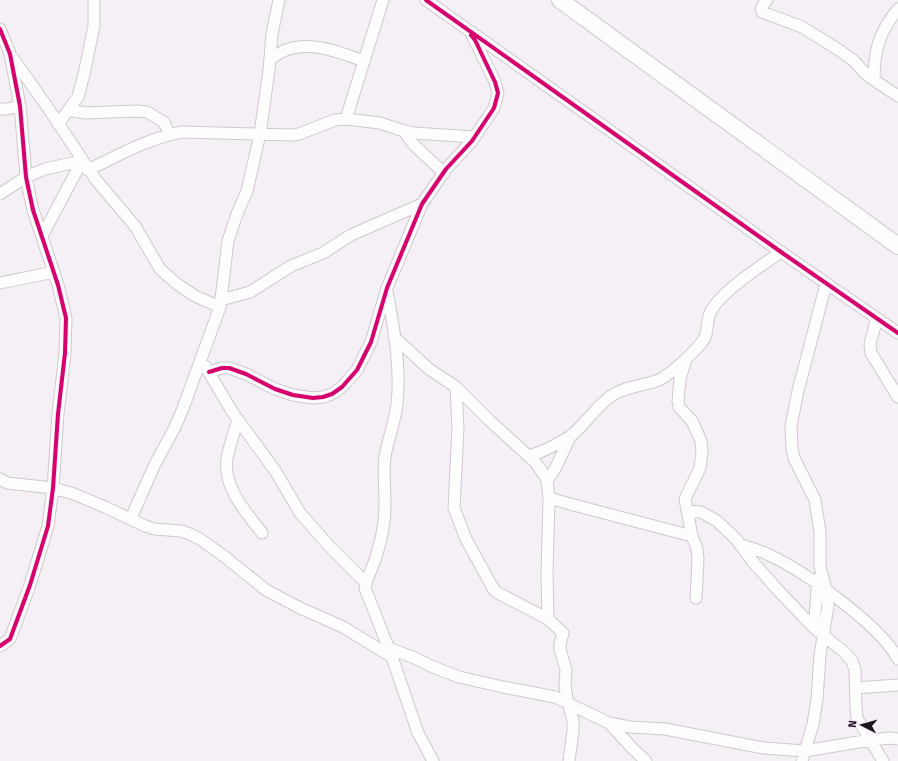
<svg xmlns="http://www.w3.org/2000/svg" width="898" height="761" font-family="'Fira Sans',sans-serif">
<rect width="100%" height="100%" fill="#f5f0f6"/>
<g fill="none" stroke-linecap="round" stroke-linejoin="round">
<defs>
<path id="minor" d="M426 0 781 252 898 333
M767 0C764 4 760 7 762 12L802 27 839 50 854 61 866 74 874 80 898 96
M0 29 10 54 20 106 26 177 33 210 58 285 66 318 65 353 58 414 53 488 48 526 30 585 10 639 0 646
M12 57 46 105 96 180 135 226 160 269 177 284 195 296 220 307
M270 59C275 56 281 52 286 50 311 40 341 53 364 61
M874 80C874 51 879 32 898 9
M0 109H7L20 106
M69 110 85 113 137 111 147 112 164 122 169 134
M346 119 383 0
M58 124 78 97 84 74 94 26V0
M404 131 413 144 444 173
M88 170C119 155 149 138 182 132L292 135 299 134 335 120 346 119 380 123 404 131 414 133 474 137
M0 194 26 177 45 169 82 161
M42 236 82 161
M0 283 54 272
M387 292C394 326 401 370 397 404 395 422 388 439 385 457 382 481 388 504 383 527 382 537 379 547 376 557 373 567 367 577 365 588L392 657 418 733 433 761
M221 300 250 292 291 266 323 253 351 235 422 204
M877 318 870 344 871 353 898 397
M394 337 429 369 456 387 489 420 535 462 545 476 547 481 549 498 547 574 548 619
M686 359 680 379 678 401 679 407 692 421 701 441 702 451 700 468 685 499 692 536 697 549 698 559 696 598
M205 366 233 413 276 472 300 513 330 547 366 583
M209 372 222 368H229L246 374 275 389 293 395 313 398 323 397 332 394 342 387 357 370 371 342 387 288 422 204 446 169 472 141 494 108 498 93 495 82 472 35
M456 387 458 428 454 508 466 539 494 590 498 593 548 619 563 633 560 644V649L566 670 565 687 568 703 573 720V731L569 761
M238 420C234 433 229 446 227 459 223 488 246 512 262 533
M529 456C542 452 560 443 572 435 586 423 596 407 611 396 624 387 641 386 656 381 669 377 693 353 702 342 709 334 706 322 710 313 719 293 762 265 781 252
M0 479 7 483 53 488 74 494 105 507 145 526 155 529 181 531 190 534 200 539 225 557 266 590 300 608 343 627 392 657
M547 481 555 469 571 435
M549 498 570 504 692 536
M687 511 701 512 717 521 736 539 753 562 775 587 814 628 843 651 852 661 855 670 856 706 857 718 883 761
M131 518 155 464 174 429 182 411 220 307 228 241 237 214 247 191 260 134 269 70 272 34 279 0
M741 545C750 548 759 550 767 554 803 570 880 625 898 659
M814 628 818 579
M388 648 415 658 433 667 459 677 503 687 555 697 609 723 633 749 646 761
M856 688 898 685
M609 723 630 727 665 729 764 748 805 751 870 740 890 738 898 739
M802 761 813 724 817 699 820 655 828 606 826 590 820 567V532L815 500 794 458 792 449 791 426 798 391 826 284"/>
<path id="highway" d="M560 0 898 246"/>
</defs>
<use href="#minor" stroke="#cdc9cd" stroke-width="13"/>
<use href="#highway" stroke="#cdc9cd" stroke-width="18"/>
<use href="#minor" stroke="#fefdfe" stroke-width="11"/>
<use href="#highway" stroke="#fefdfe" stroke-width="16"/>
<defs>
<path id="cycleway" d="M426 0 781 252 898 333
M0 29 10 54 20 106 26 177 33 210 58 285 66 318 65 353 58 414 53 488 48 526 30 585 10 639 0 646
M209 372 222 368H229L246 374 275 389 293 395 313 398 323 397 332 394 342 387 357 370 371 342 387 288 422 204 446 169 472 141 494 108 498 93 495 82 475 40 471 35"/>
</defs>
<use href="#cycleway" stroke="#f7edf9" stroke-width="6"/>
<use href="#cycleway" stroke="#d6006c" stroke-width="4"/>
</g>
<g transform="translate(862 725) rotate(276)" stroke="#f7edf9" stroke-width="3" paint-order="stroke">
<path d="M0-3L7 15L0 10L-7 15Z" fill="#1b181c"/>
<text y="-6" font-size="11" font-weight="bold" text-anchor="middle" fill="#1b181c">N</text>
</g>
</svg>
